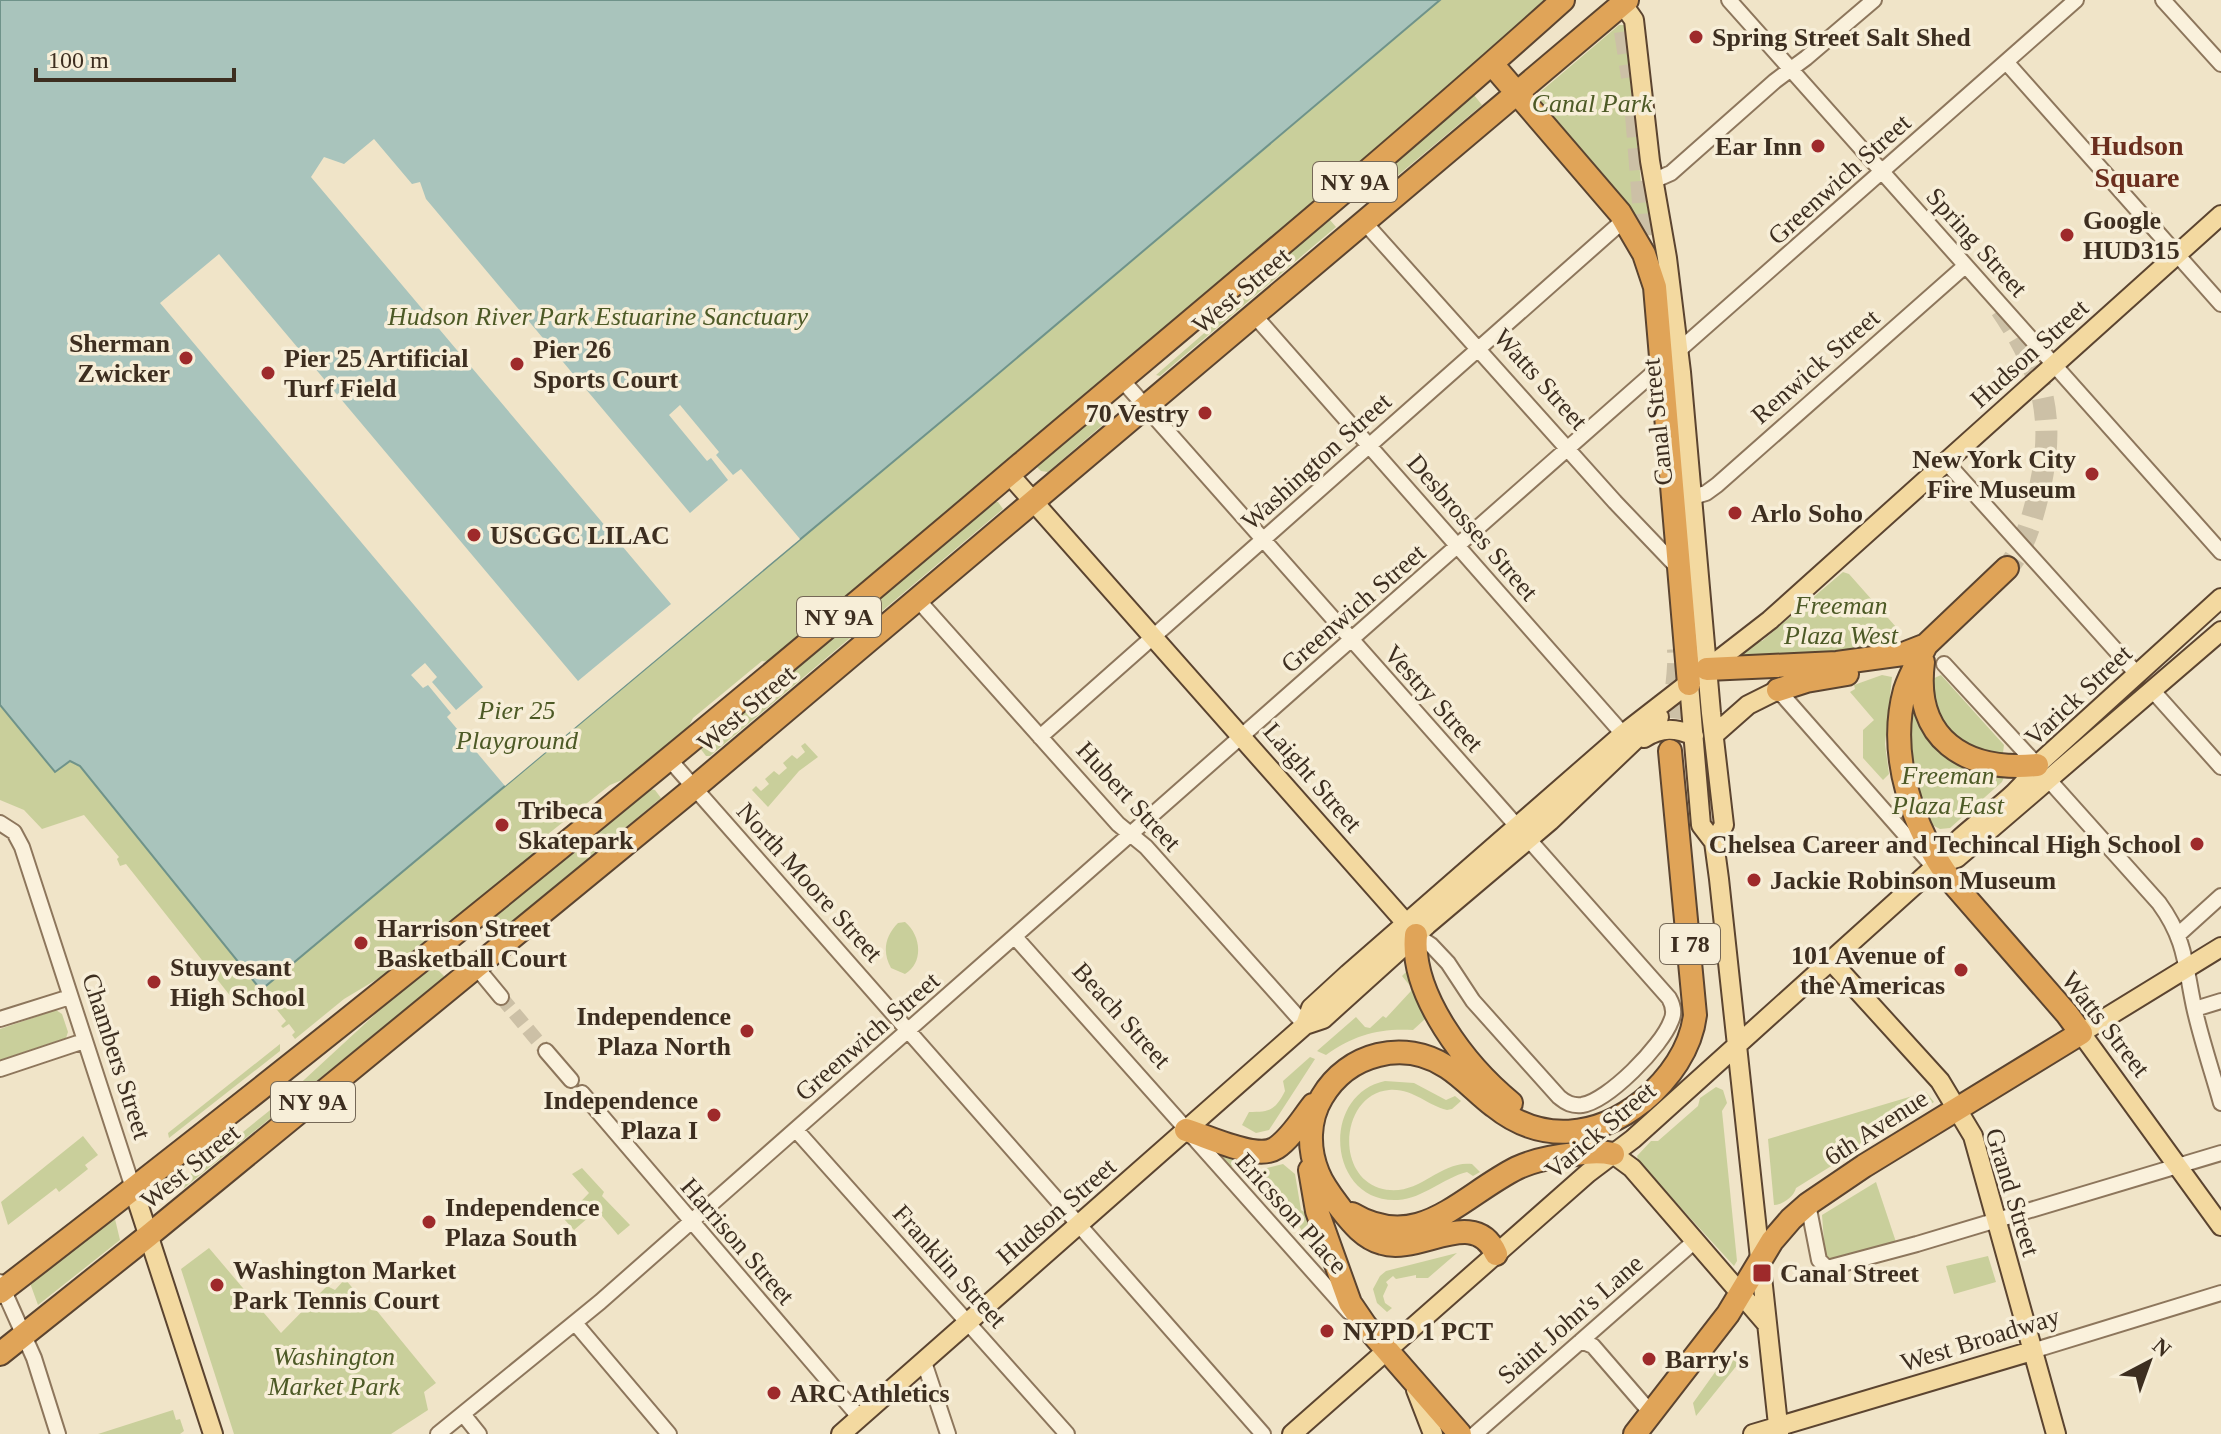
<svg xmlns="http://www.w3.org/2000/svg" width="2221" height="1434" font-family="Georgia,serif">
<rect width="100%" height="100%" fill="#f0e4c8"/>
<path fill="#c9cf9b" d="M503 0H1546C1293 228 1029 444 769 662L762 661 693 718 687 730 632 776 610 785 543 838 534 855 389 972 344 999 295 1039 292 1035 295 1032 289 1024 283 1028 281 1026 286 1021 261 990 239 1007 126 864 120 866 117 859 119 857 84 815 42 829 24 810 0 800V442Z
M1619 25H1624L1625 31 1641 182 1653 229 1651 232 1536 100 1539 93Z
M1474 95 1482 105 1378 192H1373L1368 185Z
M1330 220 1336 227 1160 376 1156 375 1240 302 1298 245Z
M1105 408H1108L1114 415 1048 472 1041 471 1036 466Z
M993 502H998L1003 509 710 756H706L700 748Z
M1843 572 1849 574 1896 627 1898 635 1894 646 1801 657 1742 655 1757 641H1762Z
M1882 675 1892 677 1885 744 1889 774 1883 780 1863 758V730L1874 720 1850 692 1855 689 1854 685Z
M1941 675 2004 745 2003 753C1981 759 1954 742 1940 725 1933 715 1932 693 1930 680Z
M1914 681 1924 718 2004 777 2002 782 1950 828 1940 829 1932 825 1920 802 1907 742Z
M805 743 818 757 799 771 768 807 752 790 756 786 761 791 769 784 765 779 774 771 779 775 787 768 783 763 792 755 797 759 805 752 801 746Z
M650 789 655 790 661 798 495 936 490 935 482 925Z
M905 922C921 935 924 963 905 974L891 968C882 952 885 936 898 923Z
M433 965 445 977 184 1188 182 1181 279 1103 395 996Z
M1411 967 1418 999 1425 1019 1413 1030C1379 1028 1354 1035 1326 1055L1317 1051 1356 1017 1365 1027 1370 1028 1383 1016 1386 1018 1411 991V987L1402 976Z
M56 1010 62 1014 68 1032 66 1038 0 1060V1029Z
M280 1044V1051L169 1138 168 1133Z
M1310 1057 1315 1059 1269 1130 1256 1133 1242 1125 1249 1112C1269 1112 1275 1111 1285 1091L1283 1081Z
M1385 1081 1414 1083 1446 1100 1455 1096 1461 1101 1452 1109 1447 1110C1426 1105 1413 1088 1389 1090 1342 1094 1334 1173 1379 1188 1418 1200 1438 1160 1472 1164L1480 1172 1473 1176 1467 1172C1443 1178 1424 1198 1398 1200 1328 1204 1319 1095 1385 1081Z
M1716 1087 1723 1090 1727 1103 1722 1111 1737 1261 1734 1266 1639 1162 1637 1156 1651 1141H1658L1698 1106 1700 1098Z
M1926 1092 1934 1102 1796 1188C1794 1197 1782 1205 1774 1205L1768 1139Z
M83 1136 98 1155 85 1165 88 1169 59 1192 56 1188 8 1225 1 1202Z
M1221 1152 1240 1163 1255 1166 1259 1170 1283 1164 1295 1174 1301 1210 1306 1213 1314 1240H1309C1283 1209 1278 1167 1228 1166L1218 1154Z
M582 1168 604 1192 602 1196 630 1225 618 1235 597 1210 574 1230 564 1219 589 1193 572 1174Z
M1876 1182 1896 1242 1837 1259 1829 1258 1825 1254 1822 1215Z
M112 1219H115L120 1240 38 1305 30 1283Z
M209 1248 281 1333 327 1286 335 1290 345 1279 371 1310 377 1311 436 1383 424 1392 428 1410 391 1434H234L181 1269Z
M1457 1253 1428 1278H1416V1275L1396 1279 1393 1276 1386 1282 1388 1285 1383 1296 1385 1303 1392 1308 1387 1312 1377 1303 1373 1289 1380 1276 1386 1271Z
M1988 1256 1996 1282 1954 1294 1946 1266Z
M1728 1354 1738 1364 1696 1416 1693 1403Z
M173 1410 176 1420 180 1419 184 1431 180 1434H98Z"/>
<path fill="#a9c4bc" stroke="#6f938a" stroke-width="2" d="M0 0H1440L973 395 261 990 80 766 70 761 55 772 0 705Z"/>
<path fill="#f0e4c8" d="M374 139 412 184 420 182 426 199 690 513 728 480 711 458 707 461 669 415 680 405 719 452 716 455 733 475 741 469 800 539 505 786 447 717 451 713 428 685 423 688 411 675 425 663 437 677 432 682 456 710 483 687 160 303 219 254 578 681 671 604 311 177 324 157 344 164Z"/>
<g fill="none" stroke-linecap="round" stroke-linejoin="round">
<path stroke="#ccc0a6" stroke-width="14" stroke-dasharray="14 7" stroke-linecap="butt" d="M501 997 546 1051"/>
<path stroke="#ccc0a6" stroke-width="22" stroke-dasharray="22 11" stroke-linecap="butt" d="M1615 0 1624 25 1632 77
M1636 115 1648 264
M2001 309C2048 378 2057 427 2035 507 2029 529 2022 551 2007 568
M1670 751C1669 716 1680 684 1678 649"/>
<defs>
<path id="minor" d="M1729 0 2221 552
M2163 0 2221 64
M2007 63 2221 304
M1653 181 1671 173 1775 81 1806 58 1874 0
M1365 223 1615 502 1679 569
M1254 315 1623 734
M1122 380 1669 998C1673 1005 1675 1013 1671 1021 1662 1046 1608 1101 1582 1105 1572 1106 1566 1103 1559 1097L1473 1001 1448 963 1431 945 1416 935
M1947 463 2137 674
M1693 497 1706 493 1717 485 1965 266
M918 600 1118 824 1146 847 1305 1025
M1944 664 2037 765
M1778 690 1931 864
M2153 691 2221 767
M1040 737 1624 220
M669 759 1263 1434
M2048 779 2159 903C2186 940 2185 965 2194 1007 2201 1039 2212 1071 2221 1103
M0 823 14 832 22 847 133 1188
M2179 934 2221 896
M1015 937 1349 1312
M477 968 501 997
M2195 1009 2221 1001
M0 1019 70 997
M546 1051 571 1080
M0 1069 84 1041
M582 1093 860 1418
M796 1130 1067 1434
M1808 1204 1819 1260 1826 1267H1831L1917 1244 2221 1153
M0 1282 34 1358 58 1434
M575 1323 669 1434
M1581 1341 1593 1346 1651 1413
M2032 1351 2221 1293
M924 1362 948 1434
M463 1414 479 1434
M438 1434 600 1302 2076 0
M1475 1434 1696 1240"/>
<path id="major" d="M1620 0 1634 20 1650 161 1667 258 1681 372 1711 713 1724 825 1714 842
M1009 474 1413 931
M1689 684 1701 825 1714 842 1719 879 1779 1434
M1714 735 1748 705 1778 690
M1644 738C1662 727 1676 728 1694 736
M1938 864 1957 858 2221 631
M2221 947 2081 1033 2221 1226
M1831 961 1940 1081 1973 1136 2056 1434
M1305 1025 1311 1008 1348 974 1623 734 1770 620 2221 215
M1613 1154 1632 1168 1766 1323
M133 1188 213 1434
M1416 1390 1433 1434
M841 1434 1305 1025 1323 1019 1427 925 1550 821 1659 717
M1292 1434 1588 1173 1633 1139 1938 864C1964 824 2013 806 2037 765L2221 598
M1753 1434 2032 1351"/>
<path id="highway" d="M1492 64 1620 213 1644 254 1655 287 1689 684
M1923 662C1913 739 1965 772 2037 765
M1707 669 1837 663 1903 654 1926 645 2007 568
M1778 690 1806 681 1847 674
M1416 935C1410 995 1467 1067 1511 1103
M1186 1130C1207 1136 1257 1161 1276 1148 1291 1138 1302 1119 1313 1105
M1310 1170 1317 1211 1350 1303 1365 1325 1460 1434
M1352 1214C1419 1254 1461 1196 1517 1168 1536 1159 1556 1156 1576 1154 1589 1152 1600 1151 1613 1154
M1496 1254C1475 1205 1419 1255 1382 1243 1364 1238 1352 1223 1341 1209 1332 1197 1323 1186 1318 1173 1308 1149 1308 1120 1322 1097 1348 1053 1404 1039 1447 1067 1464 1078 1478 1094 1494 1106 1541 1144 1597 1138 1643 1101 1669 1079 1691 1049 1695 1015L1670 751
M0 1292C347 1025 687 748 1021 464 1203 310 1386 159 1563 0
M0 1354 148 1236 694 788 1627 0
M1635 1434 1728 1314 1772 1241 1791 1219 1808 1204 1864 1166 2081 1033 2067 1014 1952 882C1913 829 1887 756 1905 690 1910 674 1919 660 1926 645"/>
</defs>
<use href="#minor" stroke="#8d765c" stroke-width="18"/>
<use href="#major" stroke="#5b4430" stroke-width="22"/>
<use href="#highway" stroke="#5b4430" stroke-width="26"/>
<use href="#minor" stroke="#faf1dc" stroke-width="14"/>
<use href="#major" stroke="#f3d9a0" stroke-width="18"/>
<use href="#highway" stroke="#e0a458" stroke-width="22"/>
</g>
<g fill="#9e2a2b" stroke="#f7eed8" stroke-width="3">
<circle cx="1696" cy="37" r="8"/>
<circle cx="1818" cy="146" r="8"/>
<circle cx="2067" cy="235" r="8"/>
<circle cx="186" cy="358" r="8"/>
<circle cx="517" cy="364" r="8"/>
<circle cx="268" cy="373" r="8"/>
<circle cx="1205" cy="413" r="8"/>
<circle cx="2092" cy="474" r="8"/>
<circle cx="1735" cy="513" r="8"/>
<circle cx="474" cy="535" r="8"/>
<circle cx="502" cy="825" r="8"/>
<circle cx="2197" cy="844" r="8"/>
<circle cx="1754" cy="880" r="8"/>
<circle cx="361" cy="943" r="8"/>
<circle cx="1961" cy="970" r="8"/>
<circle cx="154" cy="982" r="8"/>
<circle cx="747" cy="1031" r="8"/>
<circle cx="714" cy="1115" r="8"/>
<circle cx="429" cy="1222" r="8"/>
<rect x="1752" y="1263" width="20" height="20" rx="4"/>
<circle cx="217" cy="1285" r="8"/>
<circle cx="1327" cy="1331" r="8"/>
<circle cx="1649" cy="1359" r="8"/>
<circle cx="774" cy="1393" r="8"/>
</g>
<g text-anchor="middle" stroke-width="7" stroke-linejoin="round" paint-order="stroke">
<g fill="#f7eed8" stroke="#756857" stroke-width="2">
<rect x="1313" y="162" width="84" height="40" rx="6"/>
<rect x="797" y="597" width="84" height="40" rx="6"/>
<rect x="1660" y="924" width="60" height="40" rx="6"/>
<rect x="271" y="1082" width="84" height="40" rx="6"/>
</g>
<g font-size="24" font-weight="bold" fill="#3d2e20">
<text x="1355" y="190">NY 9A</text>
<text x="839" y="625">NY 9A</text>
<text x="1690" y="952">I 78</text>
<text x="313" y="1110">NY 9A</text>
</g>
<g font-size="26" font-weight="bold" fill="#3d2e20" stroke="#f7eed8" text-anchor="start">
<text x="1712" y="46">Spring Street Salt Shed</text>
<text x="1802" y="155" text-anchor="end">Ear Inn</text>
<text x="2083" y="229">Google<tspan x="2083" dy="30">HUD315</tspan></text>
<text x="170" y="352" text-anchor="end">Sherman<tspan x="170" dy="30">Zwicker</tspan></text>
<text x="533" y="358">Pier 26<tspan x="533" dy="30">Sports Court</tspan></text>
<text x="284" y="367">Pier 25 Artificial<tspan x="284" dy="30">Turf Field</tspan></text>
<text x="1189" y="422" text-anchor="end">70 Vestry</text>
<text x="2076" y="468" text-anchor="end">New York City<tspan x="2076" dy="30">Fire Museum</tspan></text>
<text x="1751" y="522">Arlo Soho</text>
<text x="490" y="544">USCGC LILAC</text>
<text x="518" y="819">Tribeca<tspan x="518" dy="30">Skatepark</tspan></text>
<text x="2181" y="853" text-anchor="end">Chelsea Career and Techincal High School</text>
<text x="1770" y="889">Jackie Robinson Museum</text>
<text x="377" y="937">Harrison Street<tspan x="377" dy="30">Basketball Court</tspan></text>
<text x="1945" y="964" text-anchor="end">101 Avenue of<tspan x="1945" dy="30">the Americas</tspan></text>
<text x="170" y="976">Stuyvesant<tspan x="170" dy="30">High School</tspan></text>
<text x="731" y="1025" text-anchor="end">Independence<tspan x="731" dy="30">Plaza North</tspan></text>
<text x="698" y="1109" text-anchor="end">Independence<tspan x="698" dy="30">Plaza I</tspan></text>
<text x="445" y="1216">Independence<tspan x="445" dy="30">Plaza South</tspan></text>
<text x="233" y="1279">Washington Market<tspan x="233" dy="30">Park Tennis Court</tspan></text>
<text x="1780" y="1282">Canal Street</text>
<text x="1343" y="1340">NYPD 1 PCT</text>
<text x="1665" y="1368">Barry's</text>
<text x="790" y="1402">ARC Athletics</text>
</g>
<g font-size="26" font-style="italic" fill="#4d5a26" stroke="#f7eed8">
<text x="1592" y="112">Canal Park</text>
<text x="598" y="325">Hudson River Park Estuarine Sanctuary</text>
<text x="1841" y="614">Freeman<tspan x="1841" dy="30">Plaza West</tspan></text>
<text x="517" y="719">Pier 25<tspan x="517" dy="30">Playground</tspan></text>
<text x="1948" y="784">Freeman<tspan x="1948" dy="30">Plaza East</tspan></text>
<text x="334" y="1365">Washington<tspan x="334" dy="30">Market Park</tspan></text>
</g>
<g font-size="26" fill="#3d2e20" stroke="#f7eed8">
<text transform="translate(1839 179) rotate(-42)" y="9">Greenwich Street</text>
<text transform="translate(1977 242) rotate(48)" y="9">Spring Street</text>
<text transform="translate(1241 290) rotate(-40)" y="9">West Street</text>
<text transform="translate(2029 353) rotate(-42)" y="9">Hudson Street</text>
<text transform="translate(1815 366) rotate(-41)" y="9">Renwick Street</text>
<text transform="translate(1541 379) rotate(48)" y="9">Watts Street</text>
<text transform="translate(1657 422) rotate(-96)" y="9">Canal Street</text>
<text transform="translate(1316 461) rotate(-42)" y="9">Washington Street</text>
<text transform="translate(1473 527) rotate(49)" y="9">Desbrosses Street</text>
<text transform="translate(1353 608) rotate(-41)" y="9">Greenwich Street</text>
<text transform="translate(2078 695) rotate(-43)" y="9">Varick Street</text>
<text transform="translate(1434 698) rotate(48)" y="9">Vestry Street</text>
<text transform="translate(746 708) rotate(-40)" y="9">West Street</text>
<text transform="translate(1313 777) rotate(49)" y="9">Laight Street</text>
<text transform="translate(1129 796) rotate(47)" y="9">Hubert Street</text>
<text transform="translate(810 882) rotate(48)" y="9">North Moore Street</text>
<text transform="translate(1122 1015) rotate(48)" y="9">Beach Street</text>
<text transform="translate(2106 1024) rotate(52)" y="9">Watts Street</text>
<text transform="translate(867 1036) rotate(-41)" y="9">Greenwich Street</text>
<text transform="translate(117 1056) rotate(72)" y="9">Chambers Street</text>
<text transform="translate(1876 1127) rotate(-33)" y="9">6th Avenue</text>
<text transform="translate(1600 1130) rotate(-40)" y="9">Varick Street</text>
<text transform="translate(190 1166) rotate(-39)" y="9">West Street</text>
<text transform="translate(2013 1192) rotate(73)" y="9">Grand Street</text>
<text transform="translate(1056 1211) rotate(-41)" y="9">Hudson Street</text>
<text transform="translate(1292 1213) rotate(48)" y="9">Ericsson Place</text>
<text transform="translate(738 1241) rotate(49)" y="9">Harrison Street</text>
<text transform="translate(950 1266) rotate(48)" y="9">Franklin Street</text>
<text transform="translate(1570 1319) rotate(-41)" y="9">Saint John's Lane</text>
<text transform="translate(1980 1339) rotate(-17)" y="9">West Broadway</text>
</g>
<g font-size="28" font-weight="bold" fill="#6b2e1e" stroke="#f7eed8">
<text x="2137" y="155">Hudson<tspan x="2137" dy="32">Square</tspan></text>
</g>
</g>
<g transform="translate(2149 1362) rotate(41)" stroke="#f7eed8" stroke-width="6" paint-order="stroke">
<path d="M0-6L14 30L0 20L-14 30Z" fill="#3d2e20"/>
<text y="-12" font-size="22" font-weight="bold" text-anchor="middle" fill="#3d2e20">N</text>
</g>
<path d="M36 68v12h198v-12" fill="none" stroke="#3d2e20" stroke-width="4"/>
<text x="48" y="68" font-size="24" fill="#3d2e20" stroke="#f7eed8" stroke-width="6" paint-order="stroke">100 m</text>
</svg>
